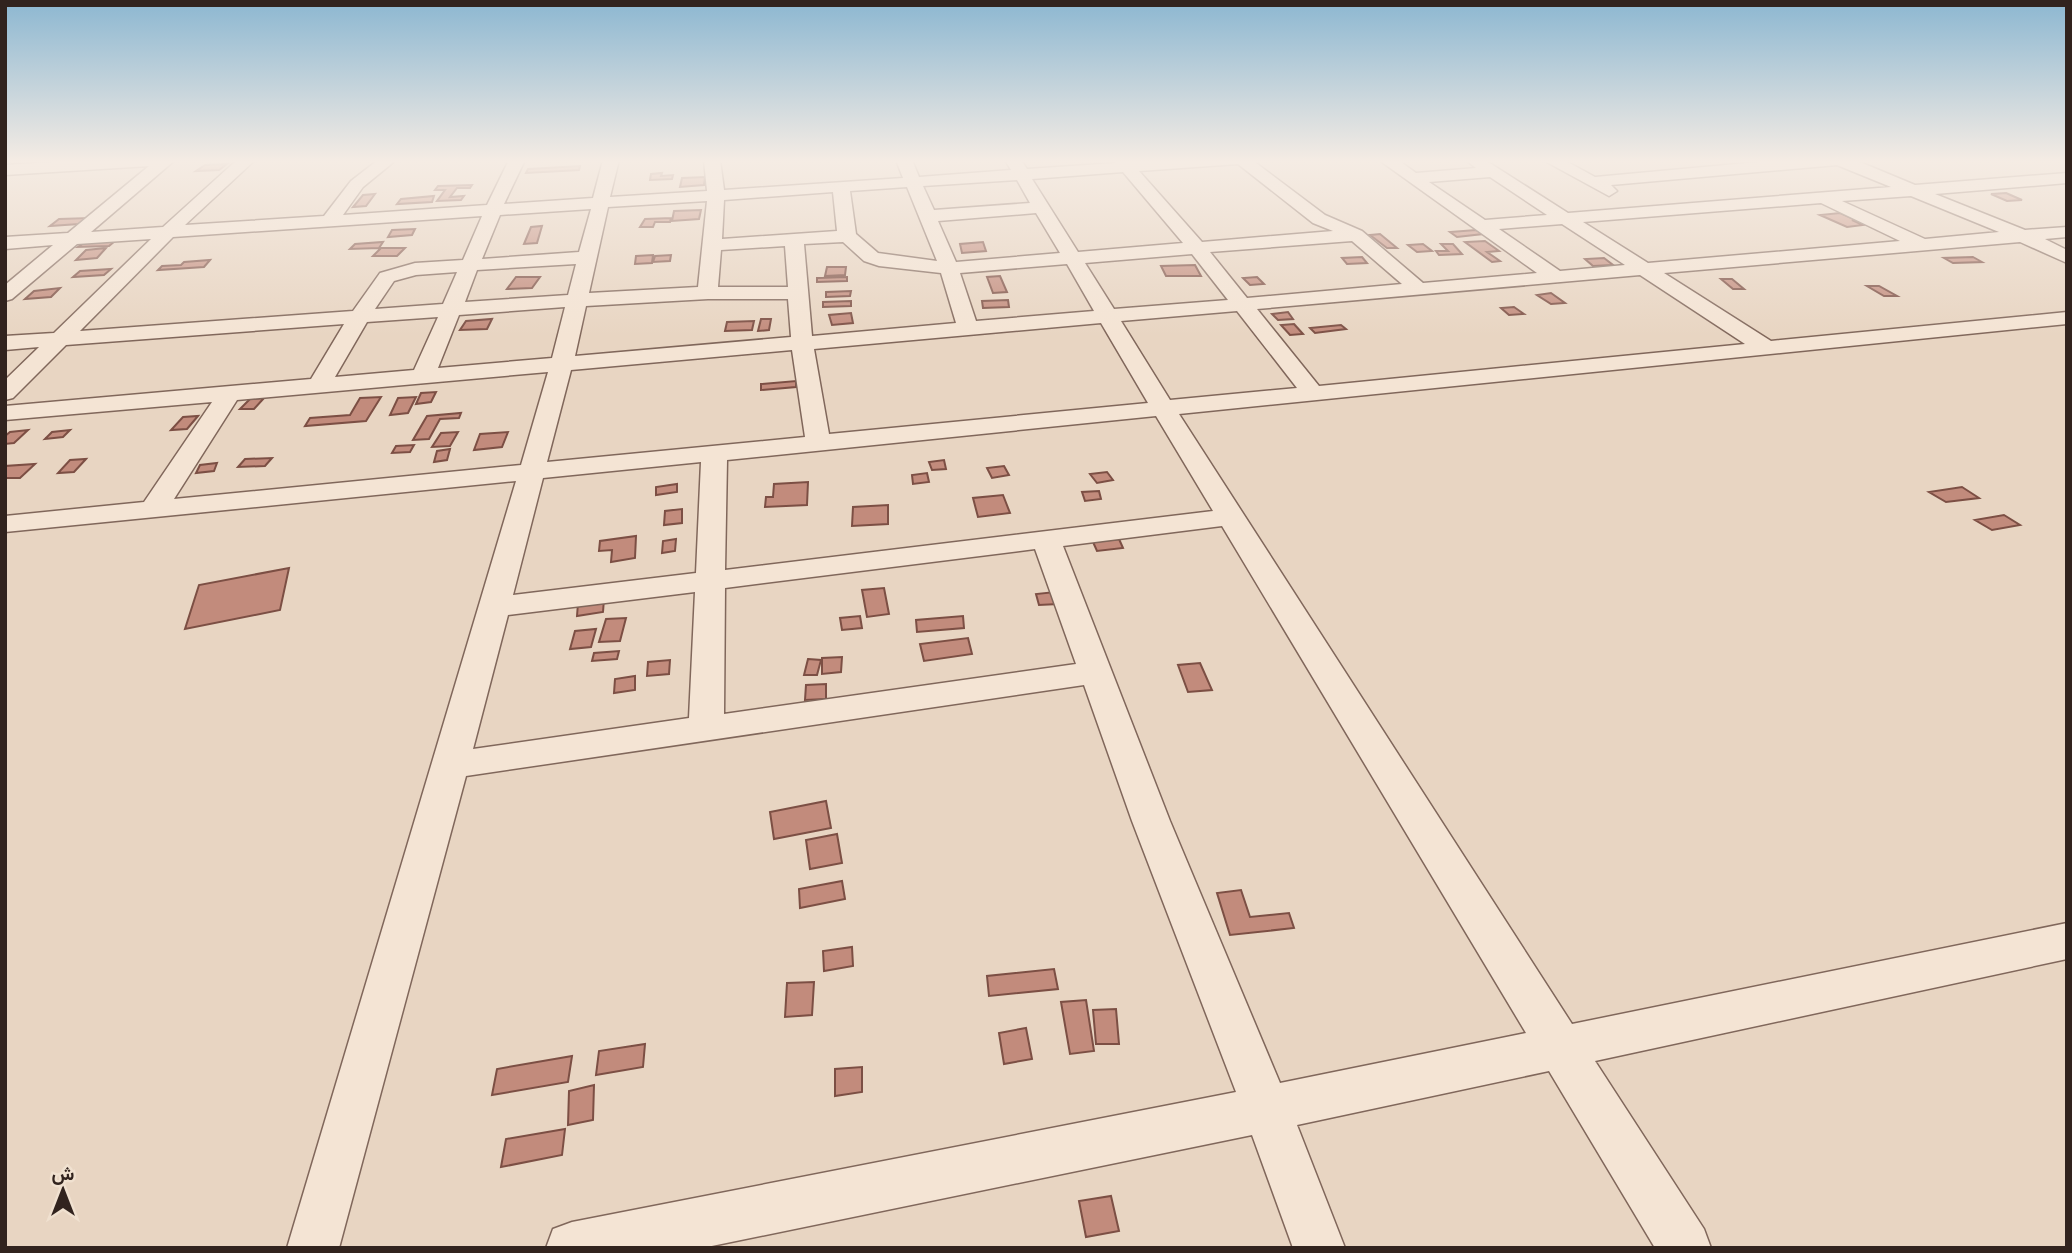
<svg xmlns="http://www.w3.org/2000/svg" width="2072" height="1253" font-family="Georgia,Vazirmatn,serif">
<rect width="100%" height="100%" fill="#e8d5c2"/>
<path fill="#c28b7c" stroke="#7c4f44" stroke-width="2" d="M227 164 219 170 196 171 205 165Z
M580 166 579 170 526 173 528 169Z
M662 173 661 176 673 175 672 179 650 180 651 174Z
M705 177 704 185 680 187 682 178Z
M472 185 470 188H457L450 197 464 196 461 200 437 201 445 190H435L438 186Z
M2006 193 2022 200 2007 201 1991 194Z
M375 194 366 206 353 207 363 195Z
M434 196 432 202 397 204 401 199Z
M701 210 699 219 672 221 674 211Z
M1840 213 1856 220H1852L1863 225 1847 227 1820 215Z
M88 218 79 224 50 226 59 219Z
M671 218 670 222H655L653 227H640L645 219Z
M542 226 537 243 524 244 531 227Z
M415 229 412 235 388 237 392 230Z
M1476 230 1483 234 1457 237 1450 232Z
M1380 234 1397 248H1387L1370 235Z
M115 241 109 246 78 247 84 243Z
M1485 241 1499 251 1487 252 1500 261 1492 262 1465 242Z
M383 242 379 248 350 249 355 244Z
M983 242 986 251 962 253 960 244Z
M1423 244 1432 251 1417 252 1408 245Z
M1441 244H1453L1462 254 1439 255 1436 251H1448Z
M106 248 97 258 76 260 86 250Z
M381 248H405L397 256H373Z
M653 255 652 263 635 264 636 256Z
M671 255 670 261 653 262 655 256Z
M1362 257 1367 263 1347 264 1342 258Z
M1973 257 1982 262 1953 263 1944 258Z
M1604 258 1613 265 1593 266 1585 259Z
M210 260 204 267 158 270 162 266 181 265 184 262Z
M1195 265 1201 276H1166L1161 266Z
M827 267H846L845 275 825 276Z
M111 269 104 275 73 277 80 271Z
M1000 276 1007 292 993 293 987 277Z
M516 277H540L532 288 507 289Z
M847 277V281L817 282V278Z
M1257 277 1264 284 1250 285 1243 278Z
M1721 279H1732L1744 289H1733Z
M1867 286H1879L1897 296H1884Z
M60 288 51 297 25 299 34 291Z
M851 291 850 296 826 297V292Z
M1551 293 1565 303 1551 304 1537 295Z
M1008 300 1009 307 983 308 982 301Z
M851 301V306L823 307V302Z
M1514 307 1524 314 1509 315 1501 308Z
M1288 312 1293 319 1278 320 1272 314Z
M851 313 853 323 832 325 829 315Z
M492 319 487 329 460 330 466 321Z
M761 319H771L769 330 758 331Z
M754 321 752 330 725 331 727 322Z
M1294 324 1303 334 1290 335 1281 325Z
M1341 325 1346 329 1315 333 1310 328Z
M796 381V387L761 390V384Z
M436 392 431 402 416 404 421 393Z
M381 397 366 421 305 426 310 418 350 415 360 398Z
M416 397 408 413 390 415 398 398Z
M264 398 254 409H240L250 399Z
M461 413 459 418 440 419 429 439 413 440 427 416Z
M198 416 187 429 171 430 183 417Z
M28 430 14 443 5 444V436L10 432Z
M70 430 63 437 45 439 52 432Z
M458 432 450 446 432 447 441 433Z
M508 432 502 447 474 450 480 434Z
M414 445 410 452 392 453 396 446Z
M450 449 447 460 434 462 437 451Z
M272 458 265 466 238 467 245 459Z
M86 459 74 472 58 473 70 460Z
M944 460 946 469 932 470 929 462Z
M217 463 214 471 196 473 200 465Z
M35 464 20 478H5V466Z
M1004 466 1009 475 992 478 987 468Z
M1107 472 1113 480 1097 483 1090 474Z
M927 473 929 482 913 484 912 475Z
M808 482 807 505 765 507 766 497H773L774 484Z
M677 484V492L656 495V487Z
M1962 487 1979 498 1946 502 1929 492Z
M1099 491 1101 499 1085 501 1082 492Z
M1003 495 1010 513 978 517 973 498Z
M888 505V524L852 526 853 507Z
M682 509V523L664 525 665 511Z
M2004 515 2020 525 1992 530 1975 520Z
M636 536 635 558 611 562 612 550 599 551 600 541Z
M676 539 675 551 662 553 663 541Z
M1119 539 1123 548 1097 551 1093 542Z
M289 568 280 610 185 629 199 585Z
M884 588 889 614 867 617 862 590Z
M1055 592 1058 604 1039 605 1036 594Z
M604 599 603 612 577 616 578 603Z
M860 616 862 628 842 630 840 618Z
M963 616 964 628 917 632 916 620Z
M626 618 620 641 599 642 606 619Z
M596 629 591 647 570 649 575 631Z
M968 638 972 654 924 661 920 644Z
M619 651 617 659 592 661 594 653Z
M842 657 841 672 822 674V658Z
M808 659 821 660 817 675H804Z
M670 660 669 674 647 676 648 662Z
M1200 663 1212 690 1188 692 1178 665Z
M635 676V690L614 693 615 679Z
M826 684V699L805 700 806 685Z
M826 801 831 828 774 839 770 812Z
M837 834 842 863 810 869 806 840Z
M842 881 845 899 800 908 799 889Z
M1241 890 1250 917 1289 913 1294 928 1230 935 1217 893Z
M852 947 853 966 824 971 823 951Z
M1054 969 1058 989 989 996 987 976Z
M814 982 812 1015 785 1017 787 983Z
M1086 1000 1094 1051 1070 1054 1061 1002Z
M1116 1009 1119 1044H1096L1093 1010Z
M1026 1028 1032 1059 1004 1064 999 1033Z
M645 1044 643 1067 596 1075 599 1051Z
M572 1056 568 1082 492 1095 497 1069Z
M862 1067V1092L835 1096V1069Z
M594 1085 593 1120 568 1125 569 1091Z
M565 1129 562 1155 501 1167 506 1139Z
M1111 1196 1119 1231 1086 1237 1079 1201Z"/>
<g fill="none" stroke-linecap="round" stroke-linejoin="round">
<defs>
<path id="minor" d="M84 160H175L91 232 163 227 237 160H255L185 225 324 216 351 181 378 160H396L363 187 343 215 487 205 509 160H525L504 204 593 198 603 160H619L610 197 707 191 704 160H720L724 190 903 178 896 160H912L919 177 1011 170 1005 160H1021L1027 169 1116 163 1113 160H1252L1325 215 1362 231 1423 283 1537 273 1379 160H1398L1416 173 1476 168 1466 160H1485L1568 213 1891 187 1837 165 1611 185 1617 191 1609 196 1543 160H1564L1595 177 1780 160H1855L1915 185 2067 173V183L1935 194 2025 230 2067 227V237L2045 239 2067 250V263L2020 242 1664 273 1771 341 2067 312V324L1179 414 1572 1024 2067 923V959L1595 1061 1704 1229 1711 1248H1655L1549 1071 1297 1125 1345 1248H1293L1252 1135 702 1248H546L553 1229 572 1222 1236 1092 1132 821 1084 685 466 776 339 1248H287L516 481 5 532V516L144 502 212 402 5 420V406L311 379 344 324 66 345 13 398 5 400V380L39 347 5 350V336L54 333 151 239 77 244 12 299 5 301V285L53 245 5 249V237L68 233 149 166 5 175V165ZM1238 164 1313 223 1333 231 1202 242 1139 171ZM1123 172 1183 243 1078 252 1032 179ZM1490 177 1547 215 1485 220 1429 182ZM1017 180 1030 203 934 210 923 186ZM907 187 937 261 878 253 856 234 850 191ZM833 192 837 231 722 239 724 200ZM1911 196 1999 232 1925 239 1842 201ZM707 201 698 287 589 293 608 207ZM1821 203 1900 241 1648 263 1583 222ZM591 209 579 252 482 259 500 215ZM1036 213 1060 253 956 262 938 221ZM482 216 463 260 415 263 380 273 353 311 80 331 173 237ZM1562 224 1625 265 1560 271 1499 229ZM1352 241 1402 284 1247 298 1210 252ZM843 242 864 261 879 266 941 273 956 323 812 336 804 244ZM785 246 788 287H718L721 250ZM1192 254 1228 300 1114 309 1085 263ZM576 264 568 295 465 302 477 270ZM1067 264 1094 311 976 321 960 273ZM457 272 443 304 375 309 394 281 416 275ZM1640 275 1745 344 1319 386 1257 309ZM708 299H788L791 337 575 356 586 306ZM565 307 552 358 438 368 459 315ZM1237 311 1297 388 1170 400 1121 321ZM438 317 414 370 335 377 367 322ZM1101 323 1148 403 829 434 814 349ZM792 350 805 437 547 462 571 370ZM548 372 521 465 174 499 237 400ZM1156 416 1213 511 725 570 727 460ZM701 462 696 573 513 595 543 478ZM1222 526 1526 1033 1280 1083 1170 821 1063 546ZM1035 549 1076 664 724 714 725 588ZM695 592 689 718 473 749 508 615Z"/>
</defs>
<use href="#minor" stroke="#80675b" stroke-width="3"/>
<use href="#minor" fill="#f4e4d4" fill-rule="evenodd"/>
</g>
<linearGradient id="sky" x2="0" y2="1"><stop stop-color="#8cb7d1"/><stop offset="0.48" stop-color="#f5ece4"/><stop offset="1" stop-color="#f5ece4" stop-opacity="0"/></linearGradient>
<rect width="2072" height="336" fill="url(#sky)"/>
<rect width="2072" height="1253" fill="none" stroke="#31231e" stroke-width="14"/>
<g transform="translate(63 1190)" stroke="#f0e1d0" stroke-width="5" paint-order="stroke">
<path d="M0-5L12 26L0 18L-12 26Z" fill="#31231e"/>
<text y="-10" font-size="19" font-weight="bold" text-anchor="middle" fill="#31231e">ش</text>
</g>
</svg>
